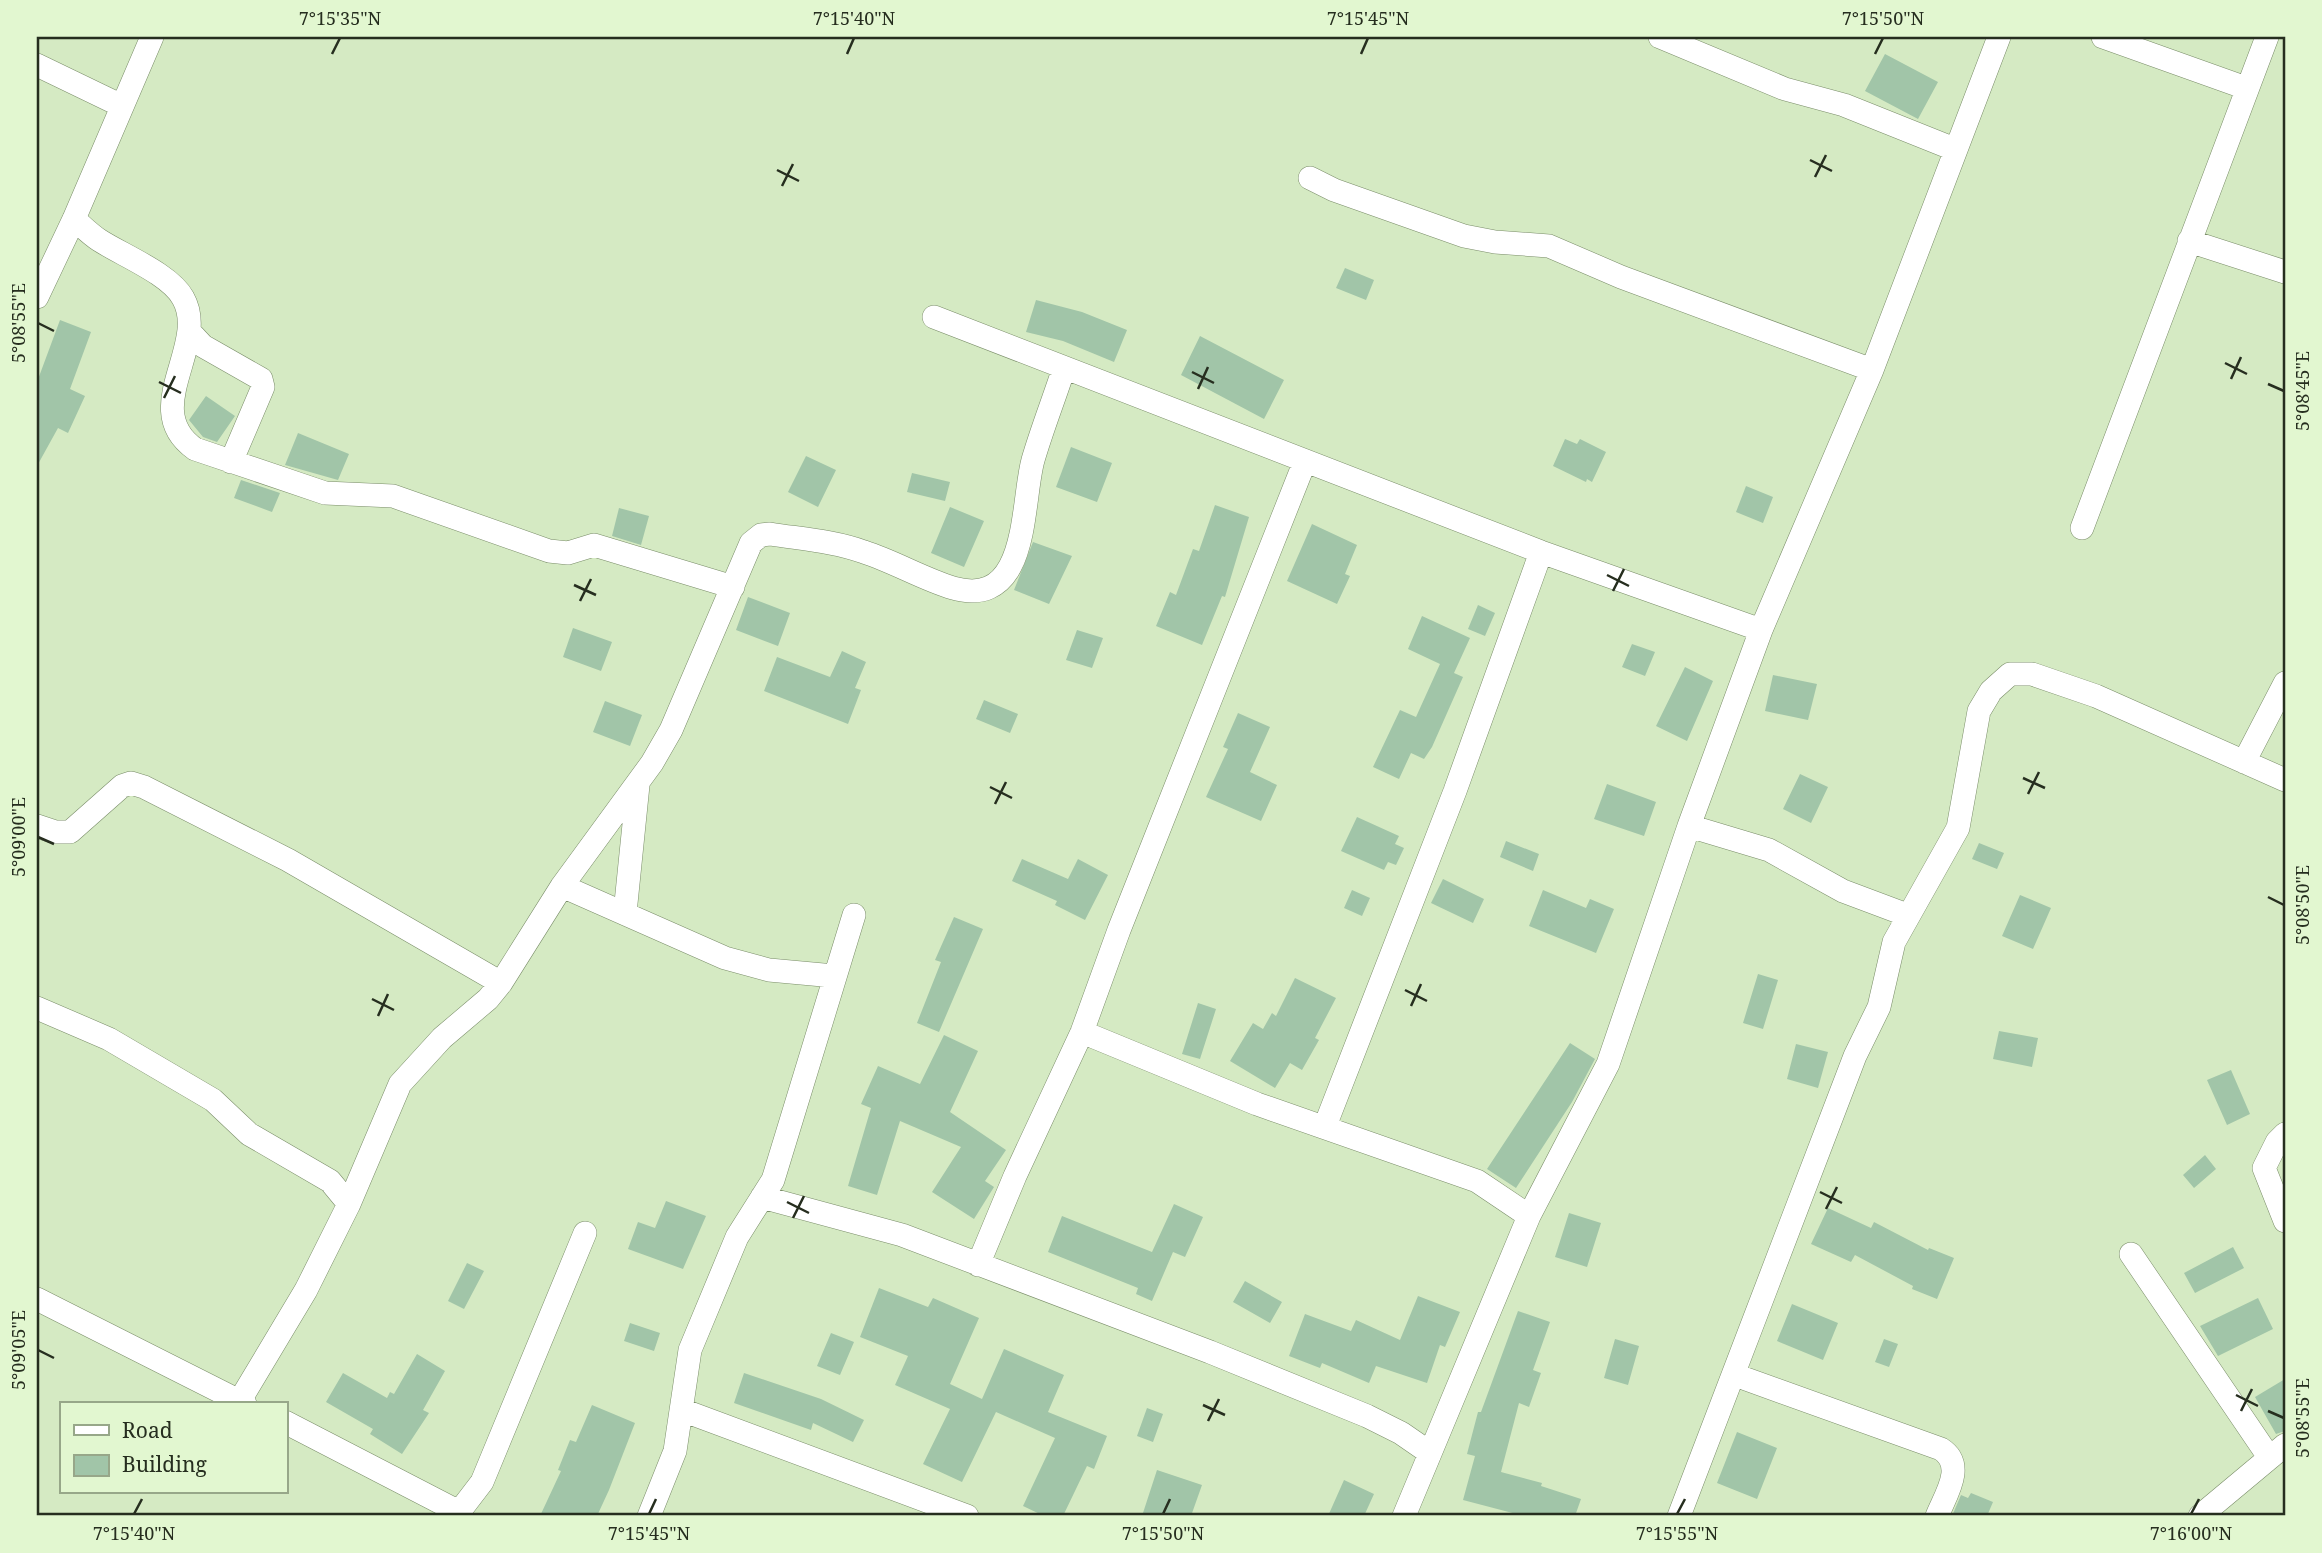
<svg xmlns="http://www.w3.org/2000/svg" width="2322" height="1553" font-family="'Noto Serif',serif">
<rect width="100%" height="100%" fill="#d5eac3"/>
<path fill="#a1c5a8" d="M1885 54 1938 82 1918 119 1865 91Z
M1345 268 1374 280 1366 300 1336 288Z
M1036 300 1082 312 1127 330 1114 362 1063 341 1026 332Z
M60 320 91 332 70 389 85 396 68 433 58 428 37 466V382Z
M1200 336 1284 380 1264 419 1181 375Z
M206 396 235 416 217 442 203 437 189 420Z
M298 433 349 454 338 480 285 465Z
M1565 439 1577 444 1580 439 1606 452 1592 482 1587 479 1586 482 1553 466Z
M1071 447 1112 463 1097 502 1056 487Z
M806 456 836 470 818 507 788 492Z
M912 473 950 482 945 501 907 492Z
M241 480 280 493 272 512 234 498Z
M1746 486 1773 497 1763 523 1736 512Z
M1215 505 1249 517 1225 597 1222 596 1202 645 1156 626 1170 592 1176 595 1193 549 1199 551Z
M950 507 984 521 964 567 931 553Z
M619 508 649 516 641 545 612 536Z
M1312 524 1357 545 1345 574 1350 576 1337 604 1287 581Z
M1033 542 1072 556 1049 604 1014 590Z
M748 597 790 613 778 646 736 630Z
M1478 605 1495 613 1485 636 1468 629Z
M1422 616 1470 638 1454 673 1463 677 1432 747 1424 759 1411 753 1399 779 1373 767 1400 710 1416 717 1440 664 1408 649Z
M573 628 612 642 601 671 563 657Z
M1077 630 1103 638 1092 668 1066 660Z
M1632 644 1655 652 1645 676 1622 667Z
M842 651 866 662 855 688 861 690 848 724 764 691 777 657 830 677Z
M1685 667 1713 681 1687 741 1656 726Z
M1773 675 1817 684 1808 720 1765 711Z
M984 700 1018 714 1010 733 976 719Z
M605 701 642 715 630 746 593 732Z
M1238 713 1270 727 1250 772 1277 785 1261 821 1206 797 1228 749 1223 747Z
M1800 774 1828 787 1811 823 1783 809Z
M1607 784 1656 802 1644 836 1594 819Z
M1357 817 1399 836 1395 844 1404 848 1396 865 1388 862 1384 870 1341 851Z
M1506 841 1539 854 1533 871 1500 857Z
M1979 843 2004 853 1997 869 1972 859Z
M1022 859 1068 879 1078 859 1108 875 1085 920 1055 905 1057 901 1012 881Z
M1443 879 1484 899 1473 923 1431 903Z
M1352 890 1370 898 1362 916 1344 908Z
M1543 890 1586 908 1590 899 1614 909 1596 953 1529 926Z
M2020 895 2051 908 2033 949 2002 936Z
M954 917 983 929 939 1032 917 1023 941 962 935 960Z
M1758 974 1778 980 1763 1029 1743 1023Z
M1295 978 1336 998 1315 1038 1319 1040 1302 1070 1290 1063 1275 1088 1230 1061 1253 1023 1263 1029 1272 1013 1276 1016Z
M1198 1003 1216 1009 1200 1059 1182 1054Z
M1999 1031 2038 1038 2032 1067 1993 1059Z
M944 1035 978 1051 950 1112 1006 1150 985 1181 994 1187 974 1219 932 1192 961 1147 900 1121 877 1195 848 1186 871 1108 861 1104 878 1066 920 1084Z
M1570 1043 1595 1059 1572 1102 1516 1188 1487 1169Z
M1796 1044 1828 1052 1818 1088 1787 1079Z
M2231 1070 2250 1114 2227 1125 2207 1080Z
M2205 1155 2216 1169 2194 1188 2183 1175Z
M666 1201 706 1216 683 1269 628 1249 638 1222 655 1228Z
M1174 1204 1203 1217 1185 1257 1173 1252 1152 1301 1136 1294 1138 1288 1048 1252 1062 1216 1152 1252Z
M1828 1208 1871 1228 1874 1222 1928 1250 1929 1248 1954 1258 1937 1299 1912 1289 1913 1286 1855 1255 1851 1262 1811 1244Z
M1569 1213 1601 1223 1587 1267 1555 1257Z
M2233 1247 2244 1268 2195 1293 2184 1273Z
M467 1263 484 1271 464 1309 448 1301Z
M1245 1281 1282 1302 1270 1323 1233 1302Z
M879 1288 928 1307 933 1298 979 1318 950 1384 982 1399 1004 1349 1064 1375 1048 1412 1107 1436 1094 1469 1087 1466 1063 1516H1044L1023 1506 1055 1438 996 1412 962 1482 923 1464 950 1409 895 1385 908 1356 860 1337Z
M1418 1296 1460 1312 1445 1347 1440 1345 1427 1383 1376 1366 1369 1383 1322 1363 1320 1368 1289 1356 1305 1314 1351 1331 1356 1320 1400 1340Z
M2258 1298 2273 1329 2218 1356 2200 1326Z
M1792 1304 1838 1323 1823 1360 1777 1341Z
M1518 1311 1550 1322 1533 1370 1541 1373 1529 1407 1519 1403 1501 1472 1542 1483 1541 1486 1581 1499 1575 1516H1524L1463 1500 1475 1456 1467 1454 1478 1412H1481Z
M630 1323 660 1333 654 1351 624 1341Z
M831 1333 854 1342 840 1375 817 1366Z
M1615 1339 1639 1346 1628 1385 1604 1378Z
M1884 1339 1898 1344 1889 1367 1875 1362Z
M417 1354 445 1371 423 1410 429 1413 402 1454 370 1434 373 1429 326 1402 343 1373 387 1398 390 1392 394 1394Z
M744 1373 821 1399 864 1420 853 1442 813 1423 811 1430 734 1403Z
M2285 1379V1431L2276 1434 2255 1397Z
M592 1405 635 1423 609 1490 597 1516H540L561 1471 558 1470 570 1440 576 1442Z
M1147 1408 1163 1414 1153 1442 1137 1436Z
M1737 1432 1777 1448 1757 1499 1717 1483Z
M1157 1470 1202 1485 1191 1516H1142Z
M1344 1480 1374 1494 1364 1516H1328Z
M1971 1493 1993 1502 1987 1516H1952L1961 1495 1968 1498Z"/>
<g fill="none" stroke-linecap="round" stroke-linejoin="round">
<defs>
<path id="minor" d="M1660 37 1785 89 1844 105 1954 149
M2103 37 2246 88
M37 65 122 106
M1310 178 1334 190 1464 236 1495 242 1549 246 1621 277 1872 370
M74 219C82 226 90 234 99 240 122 255 170 274 183 298 210 345 138 409 195 449L325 493 393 496 549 551 568 553 594 545 733 587
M2189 241 2285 272
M37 297 74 219 152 37
M934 317 1541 552 1761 630
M189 331 203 346 261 379 263 387 231 462
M2082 528 2267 37
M2244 762 2285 683
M37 826 55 832H70L122 786 131 783 144 787 288 860 501 983
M1689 826 1769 850 1843 891 1907 915
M562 886 725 958 769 970 834 976
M625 913 638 785
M37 1008 109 1039 213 1100 249 1134 330 1181 349 1204
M1082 1032 1257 1104 1477 1181 1529 1216
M1325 1126 1455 791 1541 552
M2285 1134 2277 1142 2264 1168 2285 1221
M762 1197 902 1235 1210 1352 1367 1416 1401 1433 1430 1453
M2131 1254 2269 1457
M978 1265 1015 1176 1082 1032 1119 930 1305 461
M37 1299 245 1404
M1735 1375 1941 1449C1966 1465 1946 1494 1937 1516
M239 1402 306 1290 349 1204 400 1084 442 1038 488 999 501 983 562 886 652 763 671 730 751 543 761 535 770 534C801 539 834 541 864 552 895 562 923 579 953 588 1030 610 1021 503 1033 460 1042 429 1054 399 1064 368
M682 1410 967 1516
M285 1422 459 1512
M456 1516 482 1482 585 1233
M649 1516 675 1451 690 1350 737 1237 773 1180 854 915
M1404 1516 1529 1216 1608 1064 1689 826 1761 630 1872 370 1999 37
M1679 1516 1855 1056 1879 1007 1894 942 1958 828 1979 711 1991 691 2010 674H2032L2096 696 2285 780
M2200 1516 2285 1445"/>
</defs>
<use href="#minor" stroke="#7a8d69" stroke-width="24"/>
<use href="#minor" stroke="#fff" stroke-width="23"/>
</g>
<path fill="none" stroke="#262e1f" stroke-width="2.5" d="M332 54 340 38M847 54 854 38M1361 54 1368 38M1875 54 1883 38M1810 160 1832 171M777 170 799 181M1815 177 1826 155M782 186 793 164M38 323 54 331M2225 363 2247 374M1192 372 1214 383M2231 379 2241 357M159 382 181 393M2268 384 2284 391M1198 389 1208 367M164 398 175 376M1607 575 1629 586M574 585 596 595M1613 591 1624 569M580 601 591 579M2023 778 2045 788M990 787 1012 798M2028 794 2039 772M995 804 1006 782M38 837 54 844M2268 897 2284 905M1405 990 1427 1001M372 999 394 1010M1411 1006 1421 984M378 1016 388 994M1820 1192 1842 1203M787 1202 809 1213M1826 1209 1837 1187M793 1218 804 1196M38 1350 54 1358M2236 1395 2258 1406M1203 1405 1225 1415M2241 1411 2252 1389M2268 1411 2284 1418M1208 1421 1219 1399M134 1514 142 1499M649 1514 656 1499M1163 1514 1170 1499M1677 1514 1685 1499M2191 1514 2199 1499"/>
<rect width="2322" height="1553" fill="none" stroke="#e2f7d0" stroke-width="77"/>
<rect x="60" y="1402" width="228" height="91" fill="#e2f7d0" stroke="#97a789" stroke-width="2"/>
<rect x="74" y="1425" width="35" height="10" fill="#ffffff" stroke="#97a789" stroke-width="2"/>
<text x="122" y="1438" font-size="21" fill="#262e1f">Road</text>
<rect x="74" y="1455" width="35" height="21" fill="#a1c5a8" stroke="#97a789" stroke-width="2"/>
<text x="122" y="1472" font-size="21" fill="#262e1f">Building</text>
<rect x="38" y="38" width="2246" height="1476" fill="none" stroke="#262e1f" stroke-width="2.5"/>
<g font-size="18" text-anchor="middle" fill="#262e1f">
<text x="340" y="25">7°15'35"N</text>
<text x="854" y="25">7°15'40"N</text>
<text x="1368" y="25">7°15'45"N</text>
<text x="1883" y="25">7°15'50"N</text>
<text transform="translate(19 323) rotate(-90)" y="6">5°08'55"E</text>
<text transform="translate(2303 391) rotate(-90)" y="6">5°08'45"E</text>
<text transform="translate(19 837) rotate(-90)" y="6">5°09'00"E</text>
<text transform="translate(2303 905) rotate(-90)" y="6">5°08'50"E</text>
<text transform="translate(19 1350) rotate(-90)" y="6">5°09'05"E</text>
<text transform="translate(2303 1418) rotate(-90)" y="6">5°08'55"E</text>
<text x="134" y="1540">7°15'40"N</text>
<text x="649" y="1540">7°15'45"N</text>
<text x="1163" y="1540">7°15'50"N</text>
<text x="1677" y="1540">7°15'55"N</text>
<text x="2191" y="1540">7°16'00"N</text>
</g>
</svg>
